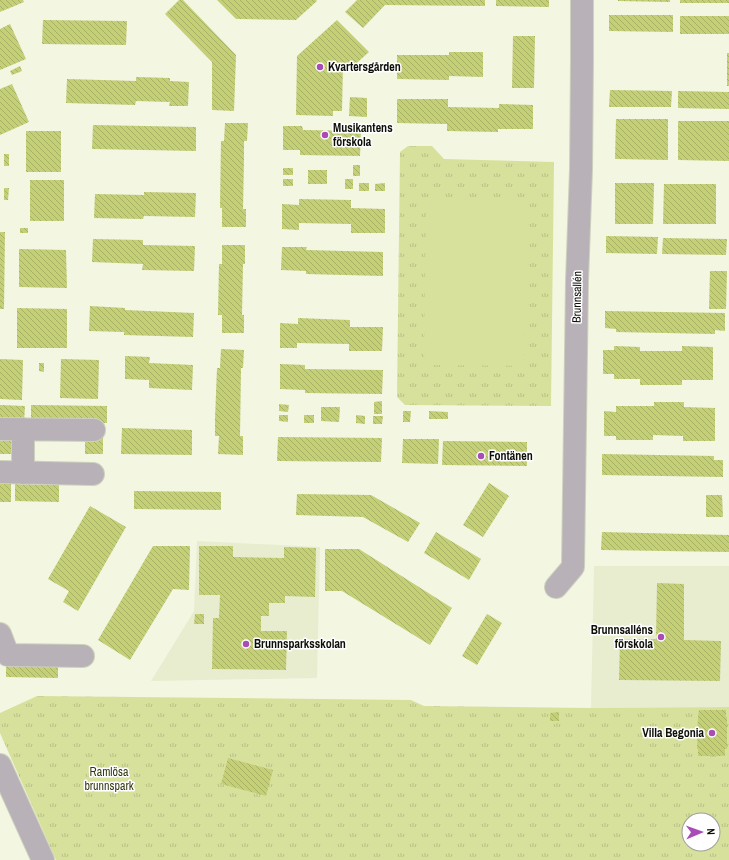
<svg xmlns="http://www.w3.org/2000/svg" width="729" height="860" font-family="'Archivo Narrow',sans-serif">
<defs>
<pattern id="park-tufts" width="24" height="20" patternUnits="userSpaceOnUse"><rect width="24" height="20" fill="#d7e19c"/><path d="M3 7l-1-3M5 7V3M7 7l1-3M15 17l-1-3M17 17v-4M19 17l1-3" fill="none" stroke="#b7c085"/></pattern>
<pattern id="building-back-hatch" width="6" height="6" patternUnits="userSpaceOnUse"><rect width="6" height="6" fill="#c4cf76"/><path d="M-1 5l2 2M0 0l6 6M5-1l2 2" fill="none" stroke="#a7b165"/></pattern>
</defs>
<rect width="100%" height="100%" fill="#f3f6e1"/>
<path fill="#e8edd0" d="M197 541 320 547 317 678 151 681 194 611Z
M594 566H729V707L591 708Z"/>
<path fill="url(#park-tufts)" fill-rule="evenodd" d="M408 146H432L444 159 554 162 551 406 405 405 397 397 400 152Z
M37 696 411 700 424 706 591 708 729 707V860H56L0 733V713ZM689 820H713V844H689Z"/>
<path fill="#d7e19c" d="M426 199 526 201 524 366 424 365Z"/>
<path fill="url(#building-back-hatch)" d="M0 0H23L24 2 0 12Z
M179 0H183L236 55 234 111 212 110V62L165 14Z
M217 0H316L317 1 296 20 236 19Z
M357 0H485V6L385 5 363 28 345 12Z
M496 0H549V7L496 6Z
M618 0H670V2L618 1Z
M680 0H729V3H680Z
M609 15H673V32L609 31Z
M680 16H729V34H680Z
M43 20 127 21 126 45 42 44Z
M337 20 369 52 350 69 343 65 342 111H333V116L296 115 297 56Z
M10 24 26 59 0 70V29Z
M513 36H535L534 88H512Z
M449 52H483V77L449 76V80L397 79V55H449Z
M727 53H729V86H727Z
M20 66 22 71 12 75 10 71Z
M136 77 170 78V81L189 82 188 106H169L170 102 136 101 135 105 66 103 67 79 136 81Z
M12 84 29 122 0 135V89Z
M610 90 672 91 671 107H609Z
M678 91 729 92V109L678 108Z
M350 97 367 98V117L349 116Z
M397 99H448V107L499 108V104L533 105V129H498V132L447 131V124L397 123Z
M616 119H668V160L615 159Z
M678 121H729V161L678 160Z
M225 123H248L247 141H244V158L243 209H246V227H222V208H220L221 141H224Z
M93 125 196 127V151L92 149Z
M283 126H302L303 130 361 131 360 156 300 155V150H283Z
M26 131H61V172H26Z
M4 154H9V166H4Z
M353 165H360V176H353Z
M283 168H293V175H283Z
M308 170H327V184H308Z
M283 179H293V186H283Z
M345 179H353V189H345Z
M30 180H64V221H30Z
M359 183H369V191H359Z
M385 183V191H375V184Z
M615 183H654L653 224H615Z
M664 184H716V224H663Z
M4 188H9L8 200H4Z
M144 192 196 193 195 217 144 216 143 219 94 218 95 194 144 195Z
M299 199 351 200V208L385 209V233H351V224L299 223V230L282 229V204L299 205Z
M20 228H28V233H20Z
M0 232H5L4 309H0Z
M606 236 658 237 657 254 606 253Z
M663 238 727 239 726 255 662 254Z
M93 239 143 240V245L195 246 194 271 142 270 143 264 92 262Z
M222 245H245V264H243L242 315H244V333H222V315H218L219 264H222Z
M282 247H307L306 250 383 252V276L306 274V271L281 270Z
M19 249 66 250 67 288 19 287Z
M710 271H727L726 309H709Z
M90 306 125 308V310L194 313 193 337 124 335V332L89 331Z
M17 308 67 309V348H17Z
M605 311 725 313V331L715 330V334L616 332V329L605 328Z
M298 318 350 320V327H383L382 351H349V344L297 343V348H280V323L298 324Z
M614 346 640 347V351H682V346L713 347V380H682V385H640V379H614V374H603V350H614Z
M221 349 244 350 243 368H241L240 436H243V455L218 454 219 436H215V419L217 368H220Z
M125 356 150 357 149 363 193 365 192 390 149 388V380L125 379Z
M0 359 23 360 22 400 0 399Z
M61 359 99 360 98 399 60 398Z
M39 363H44V372L39 371Z
M280 364 305 365V369L383 370 382 394 305 393V390L280 389Z
M382 401V414H374V402Z
M654 402H684V407L715 408V441H683V436L653 435V440H616V436H604V411L616 412V406H654Z
M279 404 289 405 288 412 279 411Z
M0 405 25 406 24 423 0 422Z
M31 405 107 406V423L31 422Z
M321 407H340L339 422 321 421Z
M403 411H411L410 422H403Z
M429 411 448 412V419H429Z
M279 415H288V422L279 421Z
M304 415H314V423H304Z
M356 415 365 416V424L356 423Z
M373 416H383L382 424H373Z
M122 428 192 430V455L121 454Z
M0 436H16V454H0Z
M278 437 382 438 381 462 277 461Z
M85 438H103V454H85Z
M403 439H439L438 464 402 463Z
M443 441 527 442V466L442 465Z
M602 454 714 456V460H723V477L602 475Z
M489 483 509 496 483 537 463 525Z
M0 484H11V502H0Z
M15 484 59 485V502L15 501Z
M134 491 221 492V510L134 509Z
M297 494 371 495 420 523 408 542 363 517 296 515Z
M706 495H722L723 517H706Z
M90 506 126 527 78 611 63 602 69 591 48 579Z
M436 532 481 559 469 580 424 553Z
M602 532 729 535V552L601 550Z
M153 546H190L189 590 173 589 130 660 98 640Z
M199 546H233V557L284 558V547L316 548 315 597 285 596V603H269V616H261V631H287L286 670 212 669 213 618H219L220 595H199Z
M325 549H359L452 608 430 645 342 591H325Z
M657 583 684 584V640L721 641 720 681 619 680 620 639H656Z
M195 614H204V624H194Z
M487 614 502 623 477 665 462 656Z
M6 661H58V678L6 677Z
M699 710H726V717H727V749H725V756H698V749H697L698 716Z
M559 712V721H550V713Z
M228 758 273 770 266 796 221 784Z"/>
<g fill="none" stroke-linecap="round" stroke-linejoin="round">
<defs>
<path id="minor" d="M0 429 94 430
M23 429V473
M0 472 93 474
M556 587 573 567 577 281 581 170 582 60V0
M0 634 8 655 83 656
M0 765 43 860"/>
</defs>
<use href="#minor" stroke="#ced1be" stroke-width="24"/>
<use href="#minor" stroke="#b8b1b8" stroke-width="22"/>
</g>
<g fill="#a94cb6" stroke="#fff" stroke-width="1.5">
<circle cx="320" cy="67" r="4"/>
<circle cx="325" cy="135" r="4"/>
<circle cx="481" cy="456" r="4"/>
<circle cx="661" cy="637" r="4"/>
<circle cx="246" cy="644" r="4"/>
<circle cx="712" cy="733" r="4"/>
</g>
<g text-anchor="middle" stroke-width="3" stroke-linejoin="round" paint-order="stroke">
<g font-size="12" font-weight="bold" fill="#0d0e07" stroke="#fff" text-anchor="start">
<text x="328" y="71">Kvartersgården</text>
<text x="333" y="132">Musikantens<tspan x="333" dy="14">förskola</tspan></text>
<text x="489" y="460">Fontänen</text>
<text x="653" y="634" text-anchor="end">Brunnsalléns<tspan x="653" dy="14">förskola</tspan></text>
<text x="254" y="648">Brunnsparksskolan</text>
<text x="704" y="737" text-anchor="end">Villa Begonia</text>
</g>
<g font-size="12" fill="#0d0e07" stroke="#fff">
<text transform="translate(577 297) rotate(-89)" y="4">Brunnsallén</text>
</g>
<g font-size="12" fill="#333812" stroke="#fff">
<text x="109" y="776">Ramlösa<tspan x="109" dy="14">brunnspark</tspan></text>
</g>
</g>
<g transform="translate(701 832) rotate(88)"><circle r="19" fill="#ffffff" stroke="#9e9f9c"/>
<path d="M0-3L7 15L0 10L-7 15Z" fill="#a94cb6"/>
<text y="-6" font-size="11" font-weight="bold" text-anchor="middle" fill="#0d0e07">N</text>
</g>
</svg>
